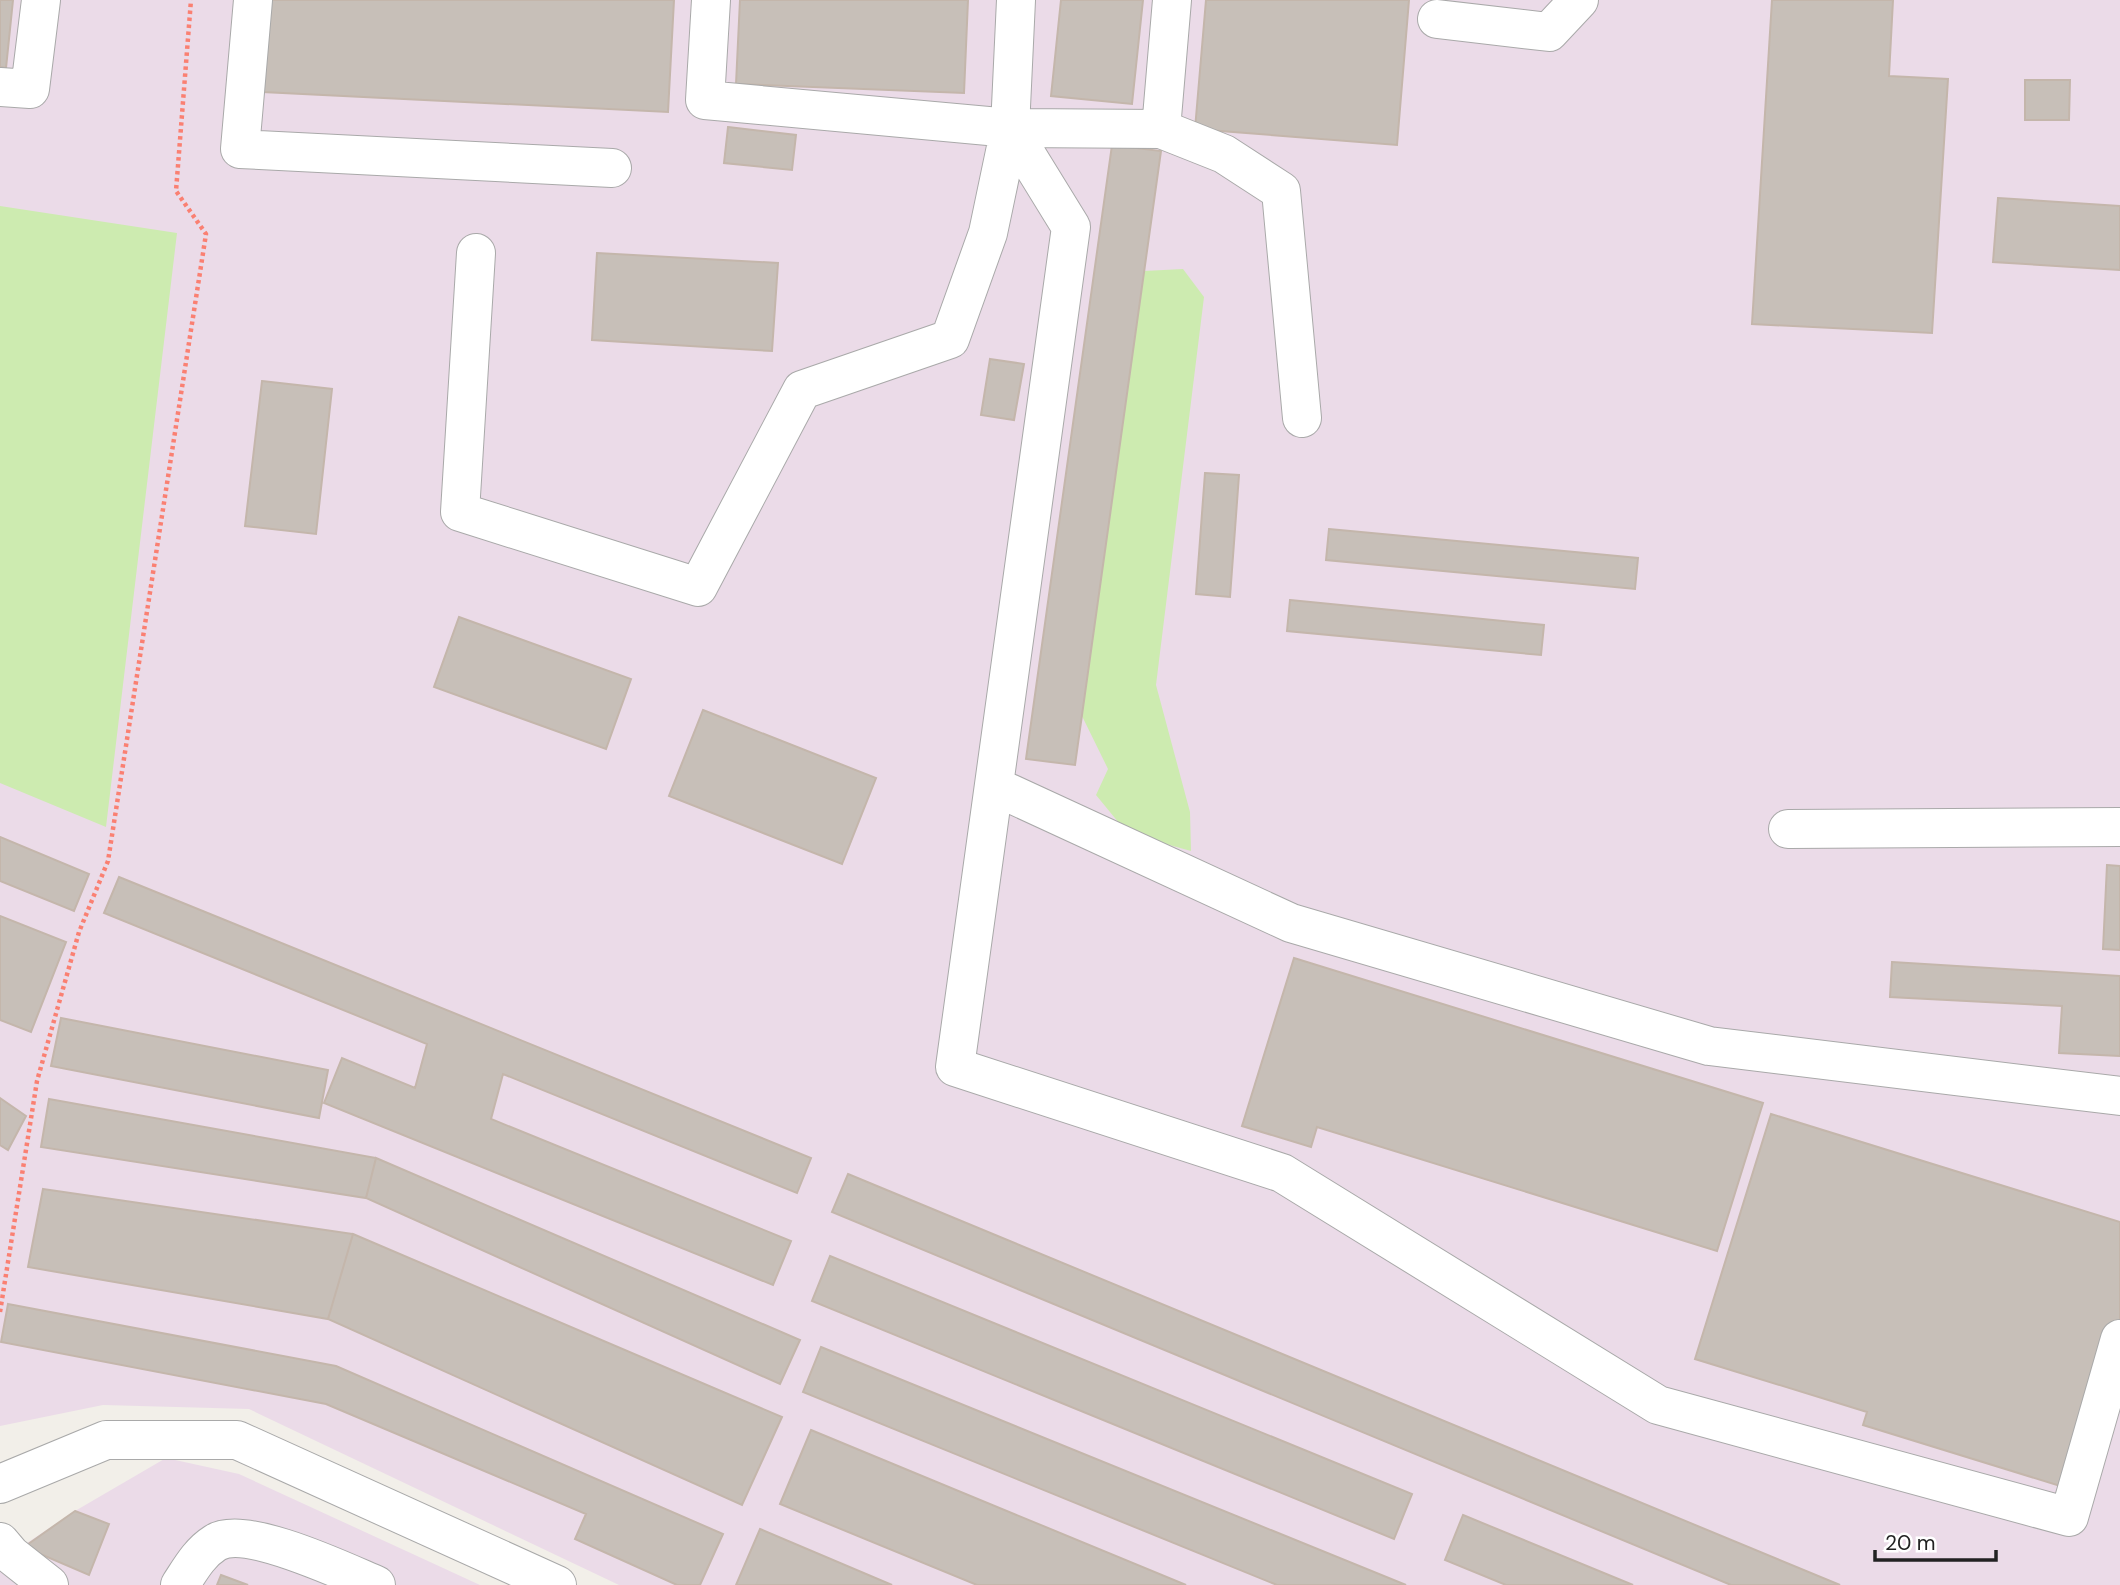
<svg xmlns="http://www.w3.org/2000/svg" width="2120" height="1585" font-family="'DM Sans',sans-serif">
<rect width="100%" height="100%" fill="#f2efe9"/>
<path fill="#ebdbe8" d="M0 0H2120V1585H619L249 1409 103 1405 0 1426Z
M166 1458 239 1474 480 1585H0V1561L75 1511Z"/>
<path fill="#cdebb0" d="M0 206 177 233 106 827 0 783Z
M1183 269 1204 297 1156 685 1190 812 1191 851 1162 843 1119 823 1096 795 1108 769 1082 716 1144 271Z"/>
<path fill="#c7bfb8" stroke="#c4b6ab" stroke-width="2" d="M0 0H13L6 68 0 67Z
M268 0H674L668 112 263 92Z
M740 0H968L964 93 736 84Z
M1061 0H1143L1132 104 1051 96Z
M1206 0H1409L1397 145 1195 129Z
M1772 0H1893L1889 76 1948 79 1932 333 1752 324Z
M2025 80H2070L2069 120H2025Z
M728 127 796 135 792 170 724 163Z
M1112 145 1161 151 1075 765 1026 759Z
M1998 198 2120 206V270L1993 262Z
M597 253 778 263 772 351 592 340Z
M990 359 1024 364 1014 420 981 415Z
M262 381 332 389 316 534 245 526Z
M1205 473 1239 475 1230 597 1196 594Z
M1329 529 1638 558 1635 589 1326 560Z
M1290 600 1544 625 1541 655 1287 631Z
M459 617 631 679 606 749 434 687Z
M703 710 876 778 842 864 669 796Z
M0 837 89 874 74 911 0 881Z
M2107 865 2120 866V950L2103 949Z
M119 877 811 1158 797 1193 503 1074 491 1119 791 1241 773 1285 324 1103 342 1058 415 1088 427 1044 104 913Z
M0 916 66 942 31 1032 0 1020Z
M1294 958 1763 1103 1717 1251 1317 1127 1311 1147 1242 1126Z
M1892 962 2120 976V1056L2059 1053 2062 1006 1890 997Z
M61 1018 328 1070 319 1118 51 1066Z
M0 1098 26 1116 8 1150 0 1145Z
M49 1099 376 1158 366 1198 41 1147Z
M1771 1114 2120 1222V1328L2070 1489 1863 1425 1867 1412 1695 1359Z
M376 1158 800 1340 780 1384 366 1198Z
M848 1174 1840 1585H1731L832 1212Z
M43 1189 353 1234 328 1319 28 1267Z
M353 1234 782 1417 742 1505 328 1319Z
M830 1256 1412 1494 1394 1539 812 1301Z
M8 1304 336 1366 723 1534 700 1585H677L575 1539 586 1514 326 1404 1 1342Z
M821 1347 1406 1585H1277L803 1392Z
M811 1430 1186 1585H977L780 1504Z
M75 1511 109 1524 89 1575 24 1547Z
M1463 1515 1633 1585H1506L1445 1560Z
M760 1529 892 1585H736Z
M221 1575 248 1585H217Z"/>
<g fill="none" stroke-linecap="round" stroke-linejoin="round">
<defs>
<path id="minor" d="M253 0 240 149 612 168
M711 0 705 100 1010 128 1161 129 1224 154 1281 191 1302 418
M1437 19 1549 32 1579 0
M0 87 30 89 41 0
M1010 128 1071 227 955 1067 1282 1173 1658 1405 2069 1517 2120 1339
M1161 129 1172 0
M476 253 460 512 698 587 802 390 950 339 988 233 1010 128 1016 0
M994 786 1291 923 1709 1046 2120 1096
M1788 829 2120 827
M0 1484 106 1440H237L557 1585
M0 1542 11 1555 49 1585
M180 1585C190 1570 199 1553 215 1543 245 1524 345 1572 376 1585"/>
</defs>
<use href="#minor" stroke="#a9a9a9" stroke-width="40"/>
<path stroke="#fa8072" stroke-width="4.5" stroke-dasharray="3.5 3.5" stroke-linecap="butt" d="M0 1312 37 1081 79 932 108 861 206 234 176 191 191 0"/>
<use href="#minor" stroke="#fff" stroke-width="38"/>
</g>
<path d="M1875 1550v10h121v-10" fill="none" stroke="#222222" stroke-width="3.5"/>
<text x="1885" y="1550" font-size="21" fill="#222222" stroke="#ffffff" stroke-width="5" paint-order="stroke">20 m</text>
</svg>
